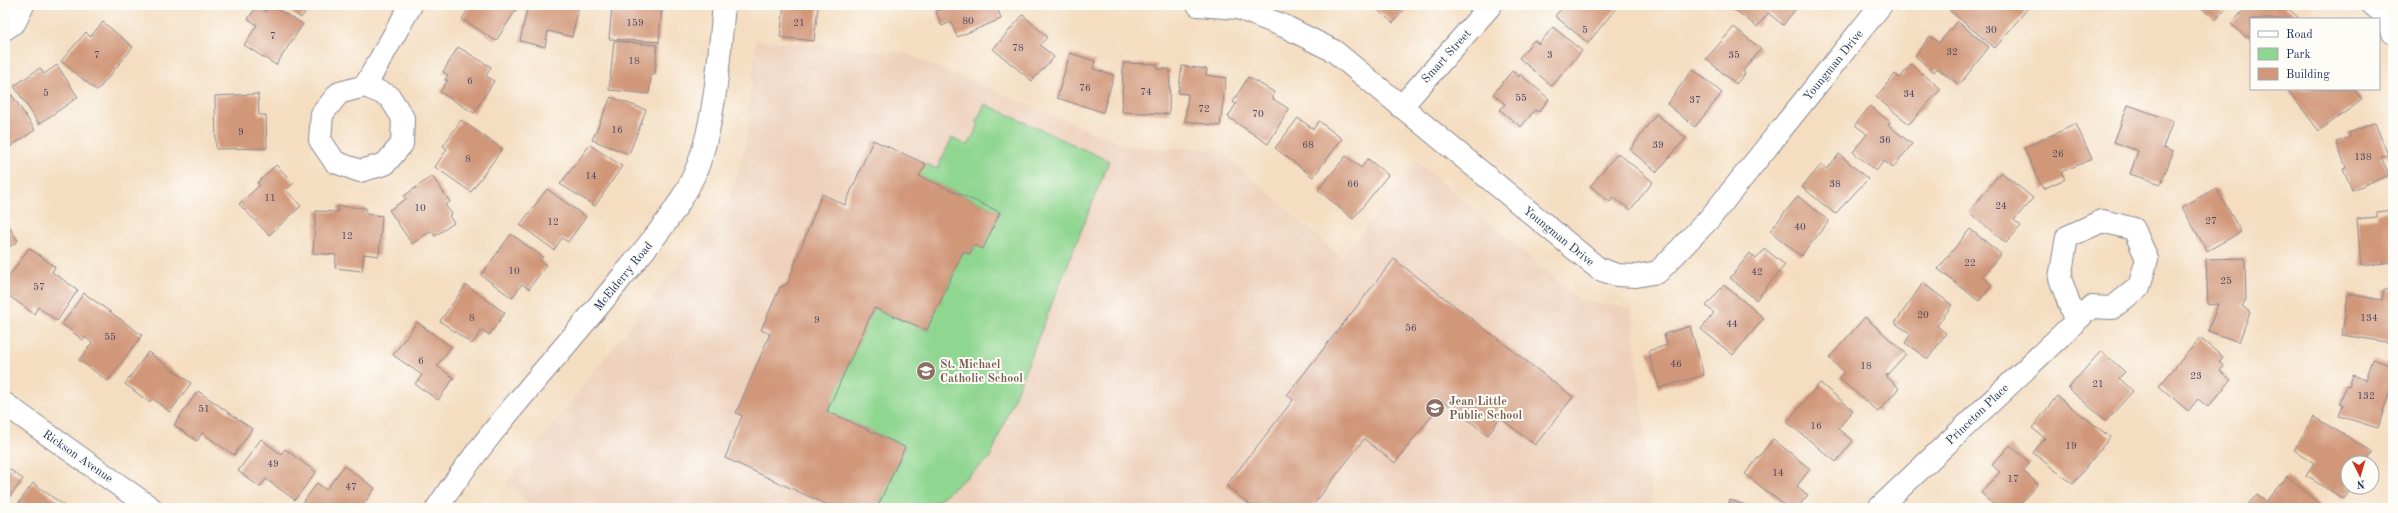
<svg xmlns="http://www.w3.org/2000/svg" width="2398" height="513" font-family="'Old Standard TT',serif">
<rect width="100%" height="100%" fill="#fdfcf7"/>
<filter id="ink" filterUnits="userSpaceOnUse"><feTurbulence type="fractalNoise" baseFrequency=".025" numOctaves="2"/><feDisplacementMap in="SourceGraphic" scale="8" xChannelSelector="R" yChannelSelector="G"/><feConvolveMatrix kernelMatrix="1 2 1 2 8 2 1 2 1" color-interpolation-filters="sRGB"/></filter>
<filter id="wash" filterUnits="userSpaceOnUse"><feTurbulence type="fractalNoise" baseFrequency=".012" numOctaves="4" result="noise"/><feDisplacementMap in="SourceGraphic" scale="16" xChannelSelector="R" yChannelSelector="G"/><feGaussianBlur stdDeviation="0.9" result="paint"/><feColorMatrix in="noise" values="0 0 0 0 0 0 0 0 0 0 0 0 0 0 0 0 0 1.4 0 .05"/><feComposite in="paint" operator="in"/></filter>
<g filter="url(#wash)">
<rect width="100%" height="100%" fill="#f4ddc0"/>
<path fill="#eed1bc" d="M756 40 903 53 1130 147 1218 149 1342 258 1417 161 1583 302 1631 308 1653 508H535L506 484 729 200 745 148Z"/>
<path fill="#8fd690" stroke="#558277" d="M985 104 1109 161 990 458 929 508H877L905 447 827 411 874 308 927 330 963 252 970 254 974 245 983 248 1000 212 919 176 926 164 937 169 952 138 968 146 979 124 976 122Z"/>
<g id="blocks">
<path fill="#d19779" d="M270 5 303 24 276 65 244 45 257 25 248 19 257 6 266 12Z
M282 5H310L301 18Z
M471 5H519L496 41 462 19Z
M528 5H579L572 37 548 31 545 47 520 41Z
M612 5H662L659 42 609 39Z
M784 5H814V7H818L814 41 780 37Z
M945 5H996L1001 19 957 37 951 22 942 26 936 11 946 7Z
M1372 5H1408L1393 23Z
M1564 5H1614L1617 7 1588 43 1555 16Z
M1729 5H1799L1783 25 1768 13 1757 27Z
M1955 5H2025L2028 8 1995 48 1950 11Z
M2193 5H2228L2216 20 2199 6 2197 8Z
M2248 5H2284L2300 19H2251V39L2247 36 2246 37 2231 24Z
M1023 15 1047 37 1040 45 1054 57 1032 81 993 49Z
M1957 21 1989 47 1959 85 1937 68 1934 72 1915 56 1930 36 1939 43Z
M103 22 133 47 97 91 61 61 86 32 90 37Z
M1553 27 1582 51 1552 86 1519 58 1534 40 1539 44Z
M1734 27 1761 49 1743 71 1745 74 1736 84 1706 59Z
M614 41 657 45 655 74H651L649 94 609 90Z
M458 47 491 67 486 76 494 81 474 113 440 92 448 80H445L448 75 443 72Z
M1070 53 1095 61 1093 69 1114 75 1103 112 1057 98Z
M1123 63 1157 64V69H1170L1169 114 1122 112Z
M1911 64 1941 89 1909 124 1876 97 1895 74 1900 78Z
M57 65 78 97 39 124 14 86 40 68 44 74Z
M1182 66 1207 69 1206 75 1226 78 1220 126 1185 121 1188 94 1178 93Z
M1693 69 1722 93 1695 127 1667 104Z
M1512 71 1519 77 1520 74 1549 99 1539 112 1535 110 1521 127 1500 110 1505 104 1493 94Z
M1248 77 1274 92 1273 99 1289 109 1268 144 1228 117 1236 104 1233 102Z
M2287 89H2354L2362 100 2319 131Z
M258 94 259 115H266L267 148 216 149 215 96Z
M12 95 35 130 5 150V99Z
M611 97 646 110 629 154 592 140Z
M2128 105 2173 121 2163 148 2173 152 2161 184 2130 174 2138 151 2114 142Z
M1870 106 1890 122 1888 125 1912 144 1893 168 1884 161 1876 171 1853 152 1867 134 1855 125Z
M1656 114 1686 138 1657 172 1630 150Z
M1298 118 1313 129 1319 121 1342 139 1313 177 1275 148Z
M461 120 502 149 471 192 435 167 447 149 443 146Z
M2375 123 2388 155 2381 157 2389 175 2352 190 2343 168 2346 167 2336 142 2350 137 2348 133Z
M2076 124 2092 159 2061 172 2065 179 2043 189 2024 148Z
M873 140 926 164 919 176 1000 212 983 249 974 245 970 254 963 252 927 330 874 308 827 411 905 447 877 508H834L725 458 742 416 736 413 770 334 761 330 780 287 787 284 822 194 845 205Z
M590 145 622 166 595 206 560 184Z
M1618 153 1653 182 1630 210 1613 197 1610 202 1590 186Z
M1839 154 1868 179 1835 214 1802 187 1821 165 1827 169Z
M1346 156 1361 168 1368 159 1388 175 1353 219 1318 190Z
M276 165 294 183 286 190 301 206 269 235 239 204 260 185 257 183Z
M2001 172 2033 198 2014 220 2021 226 2006 243 1969 212Z
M432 176 450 202 445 205 452 214 449 216 454 223 435 236 431 231 412 244 389 210 406 199 404 196Z
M2216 188 2241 232 2207 251 2182 207Z
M547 189 586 217 568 242 562 238 554 250 520 225Z
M1798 196 1829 221 1801 256 1770 231Z
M338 206 366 208V214L382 216 379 256 364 254 362 271 335 268 336 255 313 253 316 211 338 212Z
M2393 210V262L2361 266 2357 219 2377 217V212Z
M5 220 18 241 5 250Z
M1970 229 2001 254 1982 277 1992 285 1979 301 1938 269Z
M511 234 543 257 540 260 546 265 529 289 522 284 512 298 481 275Z
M29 248 55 267 52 272 78 290 57 321 38 307 34 314 5 293V282Z
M1765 249 1785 265 1756 300 1730 278 1750 253 1756 259Z
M2245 258 2246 301 2242 306 2250 312 2239 342 2208 331 2218 304 2208 305 2206 259Z
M1394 259 1573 397 1535 445 1500 418 1488 435 1443 401 1395 463 1364 439 1311 508H1254L1226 486 1293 400 1287 395Z
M1923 283 1952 305 1937 326 1946 333 1928 359 1905 343 1911 334 1895 323Z
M466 285 505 313 489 335 482 330 472 344 440 321Z
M1724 285 1764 318 1733 355 1701 329 1714 313 1706 306Z
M2384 289 2393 290V343L2342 335 2348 294 2382 300Z
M84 293 142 335 108 381 79 360 92 343 85 337 83 340 62 324Z
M1865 317 1906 354 1886 376 1899 388 1878 412 1839 378 1844 372 1829 358Z
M417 322 451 347 437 366 454 378 438 400 415 384 422 375 393 355Z
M1690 326 1704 375 1659 388 1648 351 1667 345 1664 334Z
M2200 338 2223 357 2219 362 2224 366 2220 371 2231 380 2208 407 2198 399 2188 411 2159 386Z
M2101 351 2125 372 2119 378 2133 391 2106 421 2068 388Z
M148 352 191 383 170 412 153 399 149 402 125 384Z
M2372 359 2393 366V381L2378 428 2339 416 2343 404 2340 403 2346 385 2349 386 2353 375 2365 380Z
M1820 383 1853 410 1838 429 1853 441 1836 462 1787 422Z
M198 391 252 429 234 455 202 433 197 441 174 425Z
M2057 396 2110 437 2073 484 2033 453 2045 438 2032 428Z
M2314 417 2373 452 2366 463H2348V487H2352L2344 499 2306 476 2314 463 2294 450Z
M261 439 281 454 285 449 316 472 295 500 266 479 260 487 238 471Z
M1773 439 1810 469 1797 486 1808 495 1797 508H1788L1745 474Z
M2010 445 2030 463 2023 471 2038 484 2016 508H1998L1981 493 2000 472 1992 465Z
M5 466 23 479 5 503Z
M344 466 375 488 361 508H299L317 483 326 490Z
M2287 476 2325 508H2245L2257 494 2266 501Z
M33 483 65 506 64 508H15Z
M1730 500 1755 508H1727Z"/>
</g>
</g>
<g filter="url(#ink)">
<use href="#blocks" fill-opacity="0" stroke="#88868f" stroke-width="1"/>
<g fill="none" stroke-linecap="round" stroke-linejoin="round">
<defs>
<path id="minor" d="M1198 5 1238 8 1286 27 1334 51 1599 269 1617 275 1636 276 1658 272 1710 218 1881 5
M2373 5 2383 13 2393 33
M5 29 15 22 23 5
M365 86 389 96 403 118 402 144 385 164 360 171 335 162 320 140 322 114 339 93 365 86 411 5
M1401 107 1491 5
M5 404 151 508
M437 508C491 426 561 354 622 277 650 243 684 205 699 163 716 114 719 56 724 5
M1879 508 2091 307 2112 308 2139 287 2147 259 2134 229 2102 221 2067 237 2060 278 2075 320"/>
</defs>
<use href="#minor" stroke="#88868f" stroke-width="24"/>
<use href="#minor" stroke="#fff" stroke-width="22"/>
</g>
</g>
<defs>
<symbol id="school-disc" viewBox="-11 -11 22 22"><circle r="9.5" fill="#8d6e63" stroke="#fdfcf7"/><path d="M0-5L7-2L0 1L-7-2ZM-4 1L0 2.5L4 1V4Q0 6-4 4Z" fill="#fff"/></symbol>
</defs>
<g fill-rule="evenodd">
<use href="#school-disc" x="915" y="360" width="22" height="22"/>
<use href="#school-disc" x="1424" y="397" width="22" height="22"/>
</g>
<g text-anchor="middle" stroke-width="4" stroke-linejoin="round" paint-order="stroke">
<g font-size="10" fill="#484965">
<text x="968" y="24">80</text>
<text x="635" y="26">159</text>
<text x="799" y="26">21</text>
<text x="1585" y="33">5</text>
<text x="1991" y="33">30</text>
<text x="273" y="39">7</text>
<text x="1018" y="51">78</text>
<text x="1952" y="55">32</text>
<text x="97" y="58">7</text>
<text x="1550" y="58">3</text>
<text x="1734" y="58">35</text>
<text x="634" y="64">18</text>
<text x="470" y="84">6</text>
<text x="1085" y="91">76</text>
<text x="1146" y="95">74</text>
<text x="46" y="96">5</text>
<text x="1909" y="97">34</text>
<text x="1521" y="101">55</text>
<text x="1695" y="103">37</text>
<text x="1204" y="112">72</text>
<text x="1258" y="117">70</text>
<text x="617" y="133">16</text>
<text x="241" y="135">9</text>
<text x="1885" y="143">36</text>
<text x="1308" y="148">68</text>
<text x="1658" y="148">39</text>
<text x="2058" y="157">26</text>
<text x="2363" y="160">138</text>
<text x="468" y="162">8</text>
<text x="591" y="179">14</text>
<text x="1353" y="187">66</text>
<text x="1835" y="187">38</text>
<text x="270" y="201">11</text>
<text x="2001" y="209">24</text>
<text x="420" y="211">10</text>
<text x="2211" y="224">27</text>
<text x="553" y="225">12</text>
<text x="1800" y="230">40</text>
<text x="347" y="239">12</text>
<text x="1970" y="266">22</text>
<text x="514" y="274">10</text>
<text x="1757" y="275">42</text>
<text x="2226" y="284">25</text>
<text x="39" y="290">57</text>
<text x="1923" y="318">20</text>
<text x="472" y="321">8</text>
<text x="2369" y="321">134</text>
<text x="817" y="323">9</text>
<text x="1732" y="327">44</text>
<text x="1411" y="331">56</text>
<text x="110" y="340">55</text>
<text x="421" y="364">6</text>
<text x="1676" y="367">46</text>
<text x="1866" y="369">18</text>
<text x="2196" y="379">23</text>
<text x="2098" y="387">21</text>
<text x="2366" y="399">132</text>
<text x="204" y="412">51</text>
<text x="1816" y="429">16</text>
<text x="2071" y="449">19</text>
<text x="273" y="467">49</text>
<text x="1778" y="476">14</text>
<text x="2013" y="482">17</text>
<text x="351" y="490">47</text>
</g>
<g font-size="12" fill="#1b2f5e" stroke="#fdfcf7">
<text transform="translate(1446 56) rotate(-48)" y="4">Smart Street</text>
<text transform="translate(1833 65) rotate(-51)" y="4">Youngman Drive</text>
<text transform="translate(1559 236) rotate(39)" y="4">Youngman Drive</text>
<text transform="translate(623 276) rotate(-51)" y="4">McElderry Road</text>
<text transform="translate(1977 414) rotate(-44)" y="4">Princeton Place</text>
<text transform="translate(78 456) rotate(35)" y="4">Rickson Avenue</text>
</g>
<g font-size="12" font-weight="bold" fill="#785e54" stroke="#fdfcf7" text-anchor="start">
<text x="940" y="368">St. Michael<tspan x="940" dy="14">Catholic School</tspan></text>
<text x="1449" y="405">Jean Little<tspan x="1449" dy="14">Public School</tspan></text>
</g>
</g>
<rect width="2398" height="513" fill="none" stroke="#fdfcf7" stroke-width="20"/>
<rect x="2250" y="18" width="130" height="72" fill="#fdfcf7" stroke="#a3aaba"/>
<rect x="2258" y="31" width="20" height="6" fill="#ffffff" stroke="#a3aaba"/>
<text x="2286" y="38" font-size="12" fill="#1b2f5e">Road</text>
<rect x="2258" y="48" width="20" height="12" fill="#8fd690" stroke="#a3aaba"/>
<text x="2286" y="58" font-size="12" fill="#1b2f5e">Park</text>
<rect x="2258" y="68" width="20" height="12" fill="#d19779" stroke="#a3aaba"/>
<text x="2286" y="78" font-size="12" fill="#1b2f5e">Building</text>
<g transform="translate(2360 475) rotate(175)"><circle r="19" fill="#fdfcf7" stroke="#a3aaba"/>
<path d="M0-3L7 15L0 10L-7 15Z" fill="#c8321e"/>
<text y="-6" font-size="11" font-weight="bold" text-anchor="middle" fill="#1b2f5e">N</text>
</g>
</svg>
